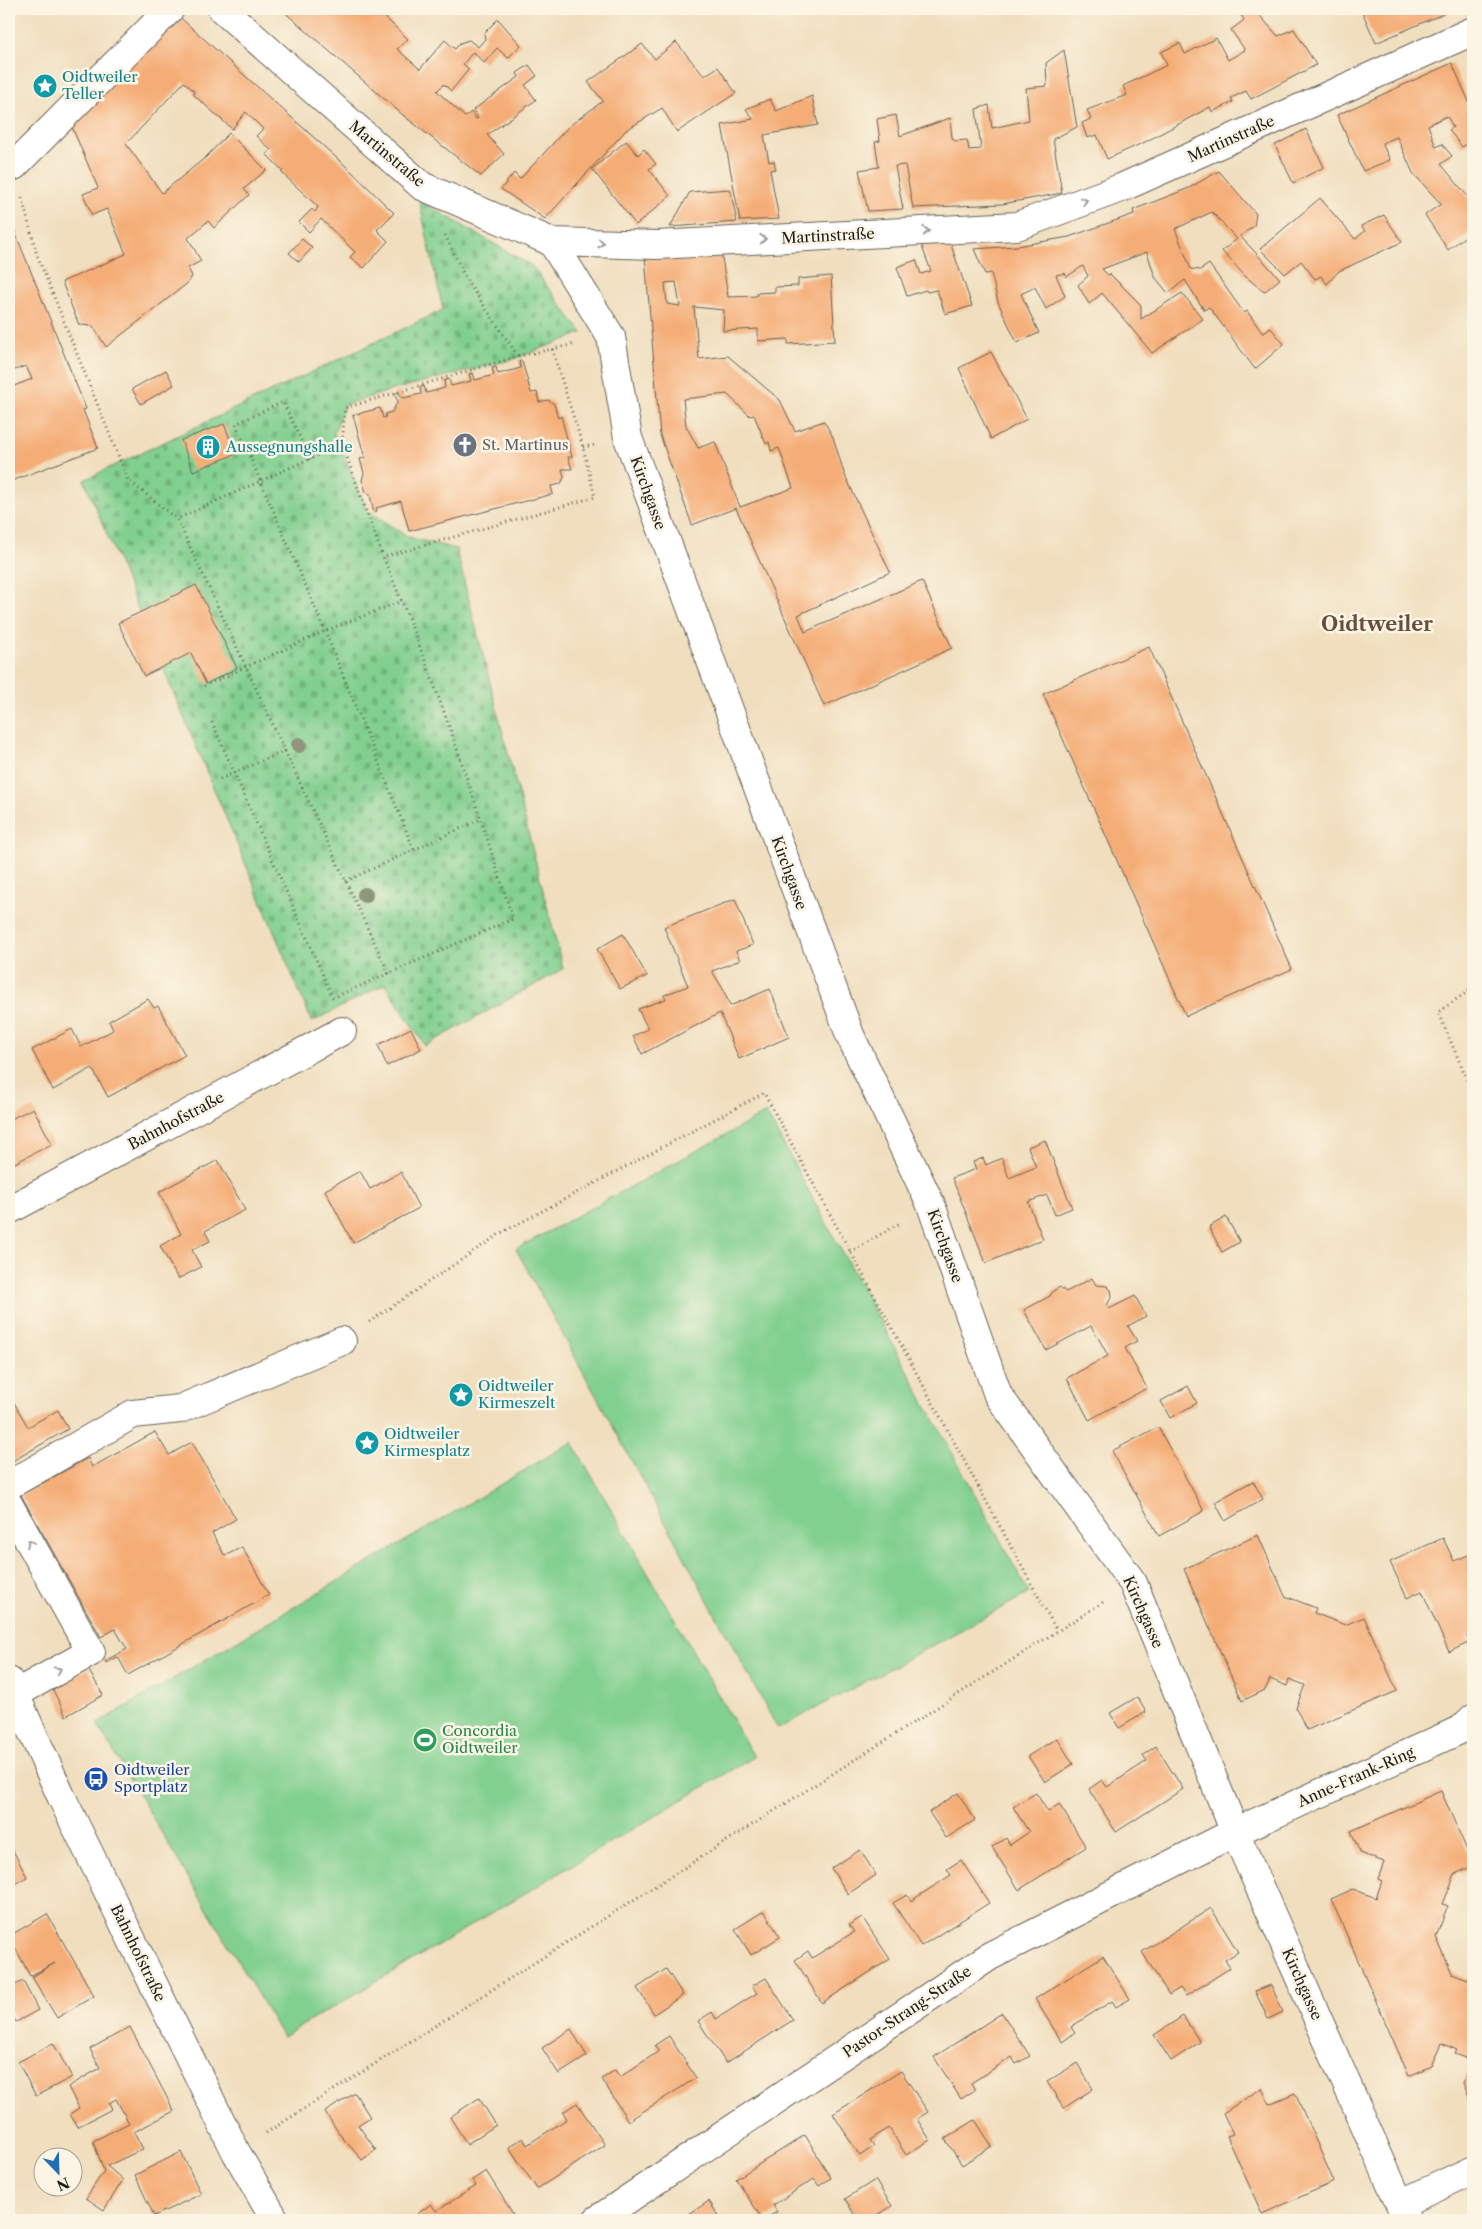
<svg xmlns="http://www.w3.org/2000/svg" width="1482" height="2229" font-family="'Libre Caslon Text',serif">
<defs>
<pattern id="cemetery-stones" width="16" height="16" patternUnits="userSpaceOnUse" patternTransform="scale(1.25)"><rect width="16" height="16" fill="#82d090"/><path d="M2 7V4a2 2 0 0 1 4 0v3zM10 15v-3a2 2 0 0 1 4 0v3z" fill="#70b27c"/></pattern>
</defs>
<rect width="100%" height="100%" fill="#fcf5e5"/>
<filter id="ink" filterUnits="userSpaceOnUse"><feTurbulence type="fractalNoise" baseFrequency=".02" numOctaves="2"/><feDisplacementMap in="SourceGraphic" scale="10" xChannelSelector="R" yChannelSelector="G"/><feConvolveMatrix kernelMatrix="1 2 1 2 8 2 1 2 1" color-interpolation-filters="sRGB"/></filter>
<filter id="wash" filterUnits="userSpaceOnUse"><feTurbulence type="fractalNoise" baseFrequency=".0096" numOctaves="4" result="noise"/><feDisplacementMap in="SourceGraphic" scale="20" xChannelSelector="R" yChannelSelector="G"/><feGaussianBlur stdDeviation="1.12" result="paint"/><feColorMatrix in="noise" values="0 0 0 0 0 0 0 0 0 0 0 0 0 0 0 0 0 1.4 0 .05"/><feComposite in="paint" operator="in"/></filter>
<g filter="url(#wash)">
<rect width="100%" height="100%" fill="#f0debe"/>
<path fill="url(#cemetery-stones)" stroke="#4f7656" d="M419 200 532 266 582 333 514 359 392 390 344 405 334 433 368 511 408 537 456 549 563 969 425 1046 385 984 312 1022 84 480 443 310Z"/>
<path fill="#82d090" stroke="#4f7656" d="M766 1113 1029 1593 778 1729 516 1249Z
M572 1442 754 1757 283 2037 97 1724Z"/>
<g id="blocks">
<path fill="#f5ad77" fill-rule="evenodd" d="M281 9H376L408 39 397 49 420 69 445 40 455 49 460 43 469 40 478 47 485 39 484 33 498 19 521 45 508 58 497 48 484 63 473 52 463 64 469 69 451 91 444 84 437 91 465 117 471 112 476 119 478 118 473 110 519 77 517 73 529 65 537 76 525 85 536 100 487 135 504 154 481 176 404 116Z
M1250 9H1254L1278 36 1294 29 1316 65 1251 99 1246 91 1231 98 1233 102 1212 112 1210 107 1147 141 1107 159 1097 135 1087 138 1082 123 1091 119 1087 110 1127 95 1123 86 1167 65 1161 52 1180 43 1185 54 1216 38 1228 60 1245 50 1231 30 1244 20 1241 15Z
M1361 9H1454L1376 43Z
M174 12 349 169 394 213 377 230 388 241 364 268 350 257 355 252 321 219 309 232 299 222 312 209 315 212 318 207 281 172 283 171 266 154 271 150 256 136 263 129 246 112 232 129 194 95V91L184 82 126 144 162 193 206 157 229 133 266 170 244 189 249 195 214 228 208 221 188 238 201 261 188 268 192 276 189 282 106 347 93 326 79 325 62 282 126 254 107 209 92 215 83 194 98 188 72 127Z
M676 42 704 76 718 67 736 93 677 132 662 108 626 130 545 219 501 189 514 173 520 179 569 126 603 101 588 82 642 44 655 59Z
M1064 50 1077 127 1053 139 1062 193 1002 204 913 208 905 165 895 166 903 209 868 211 859 170 879 167 875 142 880 141 877 119 896 115 900 136 950 118 952 138 955 141 967 140 969 150 981 149 976 109 989 105 992 128 1029 120 1026 88 1047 86 1046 63Z
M1452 63 1473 111V140L1462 147 1449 130 1453 127 1447 116 1428 125 1436 147 1442 144 1452 156 1441 164 1473 203V230L1448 250 1425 215 1441 204 1413 173 1397 137 1382 143 1390 160 1363 171 1337 115Z
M812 96 818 125 764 135 769 162 774 161 776 169 770 170 779 219 740 221 722 125 753 119 746 109 770 99 776 111Z
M1306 129 1324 167 1293 183 1275 145Z
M626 141 638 155 644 149 656 164 649 169 670 196 636 225 592 169Z
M1219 171 1256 214 1254 226 1240 236 1280 279 1264 292 1245 276 1222 251 1237 239 1212 212 1175 229 1191 269 1200 270 1209 264 1244 313 1247 311 1263 334 1270 327 1284 344 1255 369 1209 307 1204 310 1185 280 1168 293 1155 277 1147 252 1102 269 1108 275 1110 274 1141 305V319L1182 293 1203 319 1152 353 1102 293 1089 304 1078 285 1088 276 1083 266 1066 277 1065 273 1056 275 1065 296 1046 309 1035 287 1021 294 1039 333 1017 343 998 302 991 273 985 274 974 249 1017 246 1069 237 1134 214 1133 210 1189 188Z
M730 189 737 222 670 227 690 192Z
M1320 198 1355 239 1365 231 1361 226 1384 215 1402 242 1339 271 1327 284 1321 276 1315 279 1301 261 1285 274 1260 249Z
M9 217 86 409 83 410 98 448 9 482V388L32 379 26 366 9 372Z
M302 239 312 248 299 262 289 253Z
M950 242 972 306 945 314 937 290 927 292 926 290 907 296 897 267 916 260 921 274 931 271 921 244Z
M721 251 728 297 757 296V293L775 292V287L798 286V279L831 276 835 341 788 344V339L758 341V329L723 331 724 310 694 307 699 359 728 356 780 400 795 431 824 421 833 437 844 473 890 572 798 615 805 632 922 581 952 648 824 706 736 508 692 525 660 435 645 257ZM676 282 680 306 667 304 665 283ZM727 394 750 416 754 415 766 444 769 442 771 451 779 448 793 488 740 507 715 442 698 448 686 426 683 399Z
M991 352 1027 419 991 439 959 368Z
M519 361H522L531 393 537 392 539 402 548 400 554 404 558 418 561 416 572 457H568L572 469H562L564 477 561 484 551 486 553 494 409 531 401 501 376 508 377 511 374 513 370 495 366 492 362 480 364 473 360 459 365 458 353 415 380 408 383 418 386 417 385 414 392 412 398 401 394 394 398 392 403 398 421 394 420 387 424 386 426 393 445 388 444 381 449 379 451 386 471 381 469 374 473 373 475 380 494 375 492 368 496 367 498 374 521 368Z
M166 370 174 385 141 404 132 389Z
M224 424 236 454 193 471 181 440Z
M196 585 237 668 206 684 191 653 144 676 118 623Z
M1149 647 1292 969 1186 1016 1043 694Z
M735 899 753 945 736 951 740 960 712 971 723 989 730 1006 770 989 789 1037 739 1059 720 1013 642 1054 633 1036 648 1029 638 1009 666 999 664 995 688 986 664 927Z
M623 934 647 976 620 989 597 949Z
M148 999 154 1008 158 1006 185 1055 108 1097 92 1068 53 1090 32 1050 72 1029 81 1047 113 1030 109 1021Z
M411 1028 421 1049 387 1066 378 1045Z
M33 1108 52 1144 9 1166V1120Z
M1045 1140 1072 1208 1055 1215 1047 1195 1028 1202 1043 1239 986 1263 952 1178 976 1169 973 1162 983 1158 986 1165 1002 1158 1009 1178 1036 1167 1028 1147Z
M218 1160 245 1210 205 1231 210 1241 192 1250 201 1267 178 1279 160 1246 181 1234 159 1192Z
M360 1171 370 1189 401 1172 419 1208 353 1243 325 1190Z
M1226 1217 1240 1242 1222 1252 1209 1227Z
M1092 1278 1096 1285 1107 1286 1111 1290 1112 1296 1107 1305 1109 1309 1135 1296 1146 1316 1128 1326 1137 1341 1125 1348 1147 1388 1089 1420 1067 1378 1108 1356 1100 1341 1091 1326 1046 1350 1024 1310 1050 1296 1053 1291 1060 1287 1066 1292Z
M1188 1386 1197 1403 1170 1418 1161 1401Z
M9 1394 28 1427 58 1410 68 1429 9 1463Z
M1158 1427 1204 1511 1159 1536 1112 1451Z
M155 1432 169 1455 192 1442 236 1519 212 1533 225 1556 242 1547 269 1595 128 1675 118 1657 106 1663 105 1661 127 1649 115 1629 101 1637 21 1495 88 1458 92 1467Z
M1253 1481 1263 1499 1225 1521 1215 1502Z
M1258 1535 1285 1596 1316 1608 1314 1613 1345 1625 1364 1617 1397 1691 1307 1730 1296 1708 1305 1685 1289 1679 1287 1686 1270 1679 1265 1690 1242 1701 1184 1569Z
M1443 1538 1454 1561 1473 1553V1634L1467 1637 1470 1642 1449 1652 1422 1591 1407 1598 1390 1562Z
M88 1669 103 1695 66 1716 53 1690Z
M1137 1697 1146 1712 1119 1728 1110 1713Z
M1057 1738 1073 1764 1045 1782 1028 1756Z
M1156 1746 1183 1789 1116 1832 1089 1789 1102 1780 1107 1787 1147 1761 1143 1755Z
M1441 1791 1473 1864V1866L1455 1874 1443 1904 1448 1906 1436 1937 1452 1973 1473 1981V2107L1463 2083 1472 2060 1455 2054 1457 2050 1441 2043 1431 2066 1409 2076 1331 1899 1353 1889 1376 1898 1382 1881 1378 1879 1384 1862 1360 1853 1351 1831Z
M958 1793 975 1820 946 1838 929 1812Z
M1036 1793 1048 1812 1059 1804 1086 1847 1019 1890 992 1847 1006 1838 1010 1845 1029 1832 1013 1807Z
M9 1843 27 1877 9 1887Z
M860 1850 876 1875 848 1894 831 1868Z
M961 1860 989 1903 921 1946 893 1903 907 1895 911 1901 951 1875 947 1869Z
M1211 1908 1238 1952 1225 1960 1230 1968 1186 1996 1180 1988 1169 1995 1142 1952Z
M764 1911 780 1937 751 1955 735 1929Z
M47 1914 94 1996 57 2018 32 1977 55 1963 30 1976 9 1936Z
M862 1917 890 1959 822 2003 795 1960 808 1951 812 1958 854 1932 849 1925Z
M1103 1956 1130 1999 1116 2007 1112 2001 1091 2014 1071 2027 1075 2033 1062 2042 1035 1999Z
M666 1969 683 1995 654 2014 637 1988Z
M766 1978 793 2020 726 2063 698 2021 712 2012 716 2019 757 1993 752 1986Z
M23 1981 38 2010 16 2022 9 2009V1988Z
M1271 1985 1283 2012 1268 2019 1255 1991Z
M1002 2013 1030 2056 1016 2064 1012 2057 971 2083 975 2090 961 2099 934 2057Z
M1183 2016 1200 2042 1171 2061 1154 2035Z
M130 2027 174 2111 134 2132 143 2149 107 2166 123 2180 104 2210 86 2198 104 2171 93 2141 129 2123 116 2099 109 2103 112 2109 77 2127 70 2114 79 2108 68 2087 100 2068 90 2049Z
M571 2029 587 2056 559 2074 542 2048Z
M669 2036 696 2078 628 2121 602 2079 615 2070 620 2077 659 2051 655 2045Z
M53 2043 72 2077 36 2096 18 2062Z
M1077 2063 1093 2089 1064 2108 1047 2082Z
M901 2071 928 2112 917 2119 930 2140 906 2155 889 2128 870 2140 874 2146 860 2156 833 2114Z
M1262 2088 1269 2104 1295 2093 1334 2182 1262 2214 1227 2136 1233 2134 1223 2113Z
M355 2093 370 2117 358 2125 376 2150 362 2160 341 2136 325 2112Z
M479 2098 496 2125 467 2144 450 2117Z
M577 2103 605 2145 537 2189 509 2147 523 2138 527 2145 567 2119 563 2112Z
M975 2120 992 2146 962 2165 945 2139Z
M805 2135 831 2178 819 2186 814 2179 773 2205 777 2212 763 2220 736 2179Z
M181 2152 201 2194 154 2216 135 2175Z
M486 2171 513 2214 503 2220H421L417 2214 431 2204 436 2211 476 2186 472 2180Z
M875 2180 892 2206 870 2220H858L845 2199Z
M709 2201 721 2220H680Z"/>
</g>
</g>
<g filter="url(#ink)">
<use href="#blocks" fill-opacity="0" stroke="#666055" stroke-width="1"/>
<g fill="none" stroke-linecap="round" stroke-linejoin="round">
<defs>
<path id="minor" d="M222 9 422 186 552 242 657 245 1017 226 1121 188 1473 31
M14 166 170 9
M552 242 611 337 628 438 850 1035 931 1205 998 1395 1133 1583 1235 1832 1407 2220
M9 1210 342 1031
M9 1485 133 1414 180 1409 342 1341
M9 1505 91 1652 15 1694
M9 1681 61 1796 236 2152 275 2220
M1400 2204 1473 2170
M597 2220 990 1956 1235 1832 1462 1729 1473 1718"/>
</defs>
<use href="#minor" stroke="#666055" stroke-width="30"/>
<path stroke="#666055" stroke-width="3" stroke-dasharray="1 4" stroke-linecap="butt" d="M22 198 37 255 128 480 177 519
M445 235 466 279 518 356
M552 349 575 344
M342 444 383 557
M583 447 595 445
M310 459 283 402 236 424 325 631 414 850
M204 686 325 631 402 601
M212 722 333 998
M220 779 285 751
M346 881 481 819
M1473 988 1438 1012 1473 1093
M337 996 513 919C474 797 434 674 383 557L595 497 583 447 552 349 518 356 345 408 342 444 177 519 389 974
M850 1252 902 1222
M369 1322 501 1233 764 1093 1057 1631
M266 2133 1105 1601"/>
<use href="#minor" stroke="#fff" stroke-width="28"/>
</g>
<g fill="#8f967b">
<circle cx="299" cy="745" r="8"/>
<circle cx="365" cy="895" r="8"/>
</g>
<defs><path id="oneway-chevron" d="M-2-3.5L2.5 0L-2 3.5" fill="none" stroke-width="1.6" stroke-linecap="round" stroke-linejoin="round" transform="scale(1.25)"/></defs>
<g stroke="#999">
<use href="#oneway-chevron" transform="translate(1084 201) rotate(-20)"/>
<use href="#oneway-chevron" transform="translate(926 231) rotate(-3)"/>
<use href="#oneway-chevron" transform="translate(763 239) rotate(-3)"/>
<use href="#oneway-chevron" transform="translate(601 243) rotate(1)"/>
<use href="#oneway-chevron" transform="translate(30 1543) rotate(-119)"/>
<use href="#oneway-chevron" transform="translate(58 1670) rotate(-29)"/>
</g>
</g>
<defs>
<symbol id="sight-disc" viewBox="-11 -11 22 22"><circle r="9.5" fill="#0f9aa8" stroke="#fcf5e5"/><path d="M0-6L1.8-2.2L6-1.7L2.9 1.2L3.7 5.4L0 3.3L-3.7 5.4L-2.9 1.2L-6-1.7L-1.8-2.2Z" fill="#fff"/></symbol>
<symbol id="church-disc" viewBox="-11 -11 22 22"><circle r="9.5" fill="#6b7280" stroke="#fcf5e5"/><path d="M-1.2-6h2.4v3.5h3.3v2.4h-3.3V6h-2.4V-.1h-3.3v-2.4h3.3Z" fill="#fff"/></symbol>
<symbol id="building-disc" viewBox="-11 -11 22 22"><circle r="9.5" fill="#0f9aa8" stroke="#fcf5e5"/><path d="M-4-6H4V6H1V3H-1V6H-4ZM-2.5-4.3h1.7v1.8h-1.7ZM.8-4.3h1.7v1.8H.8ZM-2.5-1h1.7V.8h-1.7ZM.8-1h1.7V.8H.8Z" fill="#fff"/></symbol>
<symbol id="stadium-disc" viewBox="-11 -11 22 22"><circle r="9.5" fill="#2e9e5b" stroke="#fcf5e5"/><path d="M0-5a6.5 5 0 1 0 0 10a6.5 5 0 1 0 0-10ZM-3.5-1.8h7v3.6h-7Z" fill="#fff"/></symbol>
<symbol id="bus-disc" viewBox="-11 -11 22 22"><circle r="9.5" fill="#1a4fb4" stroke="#fcf5e5"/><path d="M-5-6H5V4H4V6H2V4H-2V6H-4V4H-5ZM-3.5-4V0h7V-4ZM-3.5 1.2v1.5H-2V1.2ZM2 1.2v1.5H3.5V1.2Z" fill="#fff"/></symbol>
</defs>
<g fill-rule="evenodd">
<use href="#sight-disc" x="31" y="72" width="28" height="28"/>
<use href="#church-disc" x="451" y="431" width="28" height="28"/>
<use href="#building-disc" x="194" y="433" width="28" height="28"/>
<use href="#sight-disc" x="447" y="1381" width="28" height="28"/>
<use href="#sight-disc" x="353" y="1429" width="28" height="28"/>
<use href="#stadium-disc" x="411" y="1726" width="28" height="28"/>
<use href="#bus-disc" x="82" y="1765" width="28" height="28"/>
</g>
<g text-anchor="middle" stroke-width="5" stroke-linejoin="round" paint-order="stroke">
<g font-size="15" fill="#0d838f" stroke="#fcf5e5" text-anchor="start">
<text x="62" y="82">Oidtweiler<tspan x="62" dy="17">Teller</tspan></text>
<text x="226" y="452">Aussegnungshalle</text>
<text x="478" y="1391">Oidtweiler<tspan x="478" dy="17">Kirmeszelt</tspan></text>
<text x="384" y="1439">Oidtweiler<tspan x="384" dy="17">Kirmesplatz</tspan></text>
</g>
<g font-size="15" fill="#1c1c1c" stroke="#fcf5e5">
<text transform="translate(1231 139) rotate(-24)" y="5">Martinstraße</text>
<text transform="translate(387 154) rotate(40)" y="5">Martinstraße</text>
<text transform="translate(828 236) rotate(-3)" y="5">Martinstraße</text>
<text transform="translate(648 493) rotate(70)" y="5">Kirchgasse</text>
<text transform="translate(789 873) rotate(70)" y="5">Kirchgasse</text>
<text transform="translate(176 1121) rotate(-28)" y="5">Bahnhofstraße</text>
<text transform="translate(945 1246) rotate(70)" y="5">Kirchgasse</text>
<text transform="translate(1143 1612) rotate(66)" y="5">Kirchgasse</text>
<text transform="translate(1356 1777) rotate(-24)" y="5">Anne-Frank-Ring</text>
<text transform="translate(138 1953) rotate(64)" y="5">Bahnhofstraße</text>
<text transform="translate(1302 1984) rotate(66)" y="5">Kirchgasse</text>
<text transform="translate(907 2012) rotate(-34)" y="5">Pastor-Strang-Straße</text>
</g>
<g font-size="15" fill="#5b616d" stroke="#fcf5e5" text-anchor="start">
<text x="482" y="450">St. Martinus</text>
</g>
<g font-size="15" fill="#27864d" stroke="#fcf5e5" text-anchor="start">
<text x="442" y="1736">Concordia<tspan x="442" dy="17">Oidtweiler</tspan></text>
</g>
<g font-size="15" fill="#164399" stroke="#fcf5e5" text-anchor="start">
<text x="114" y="1775">Oidtweiler<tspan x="114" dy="17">Sportplatz</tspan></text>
</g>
<g font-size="20" font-weight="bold" fill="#684f3c" stroke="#fcf5e5">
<text x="1377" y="631">Oidtweiler</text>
</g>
</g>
<rect width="1482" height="2229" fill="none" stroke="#fcf5e5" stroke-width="30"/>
<g transform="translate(58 2172) rotate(157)"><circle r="24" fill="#fcf5e5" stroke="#a29e95"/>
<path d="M0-4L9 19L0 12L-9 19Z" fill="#1f6fb2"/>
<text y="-8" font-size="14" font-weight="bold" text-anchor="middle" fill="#1c1c1c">N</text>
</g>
</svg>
